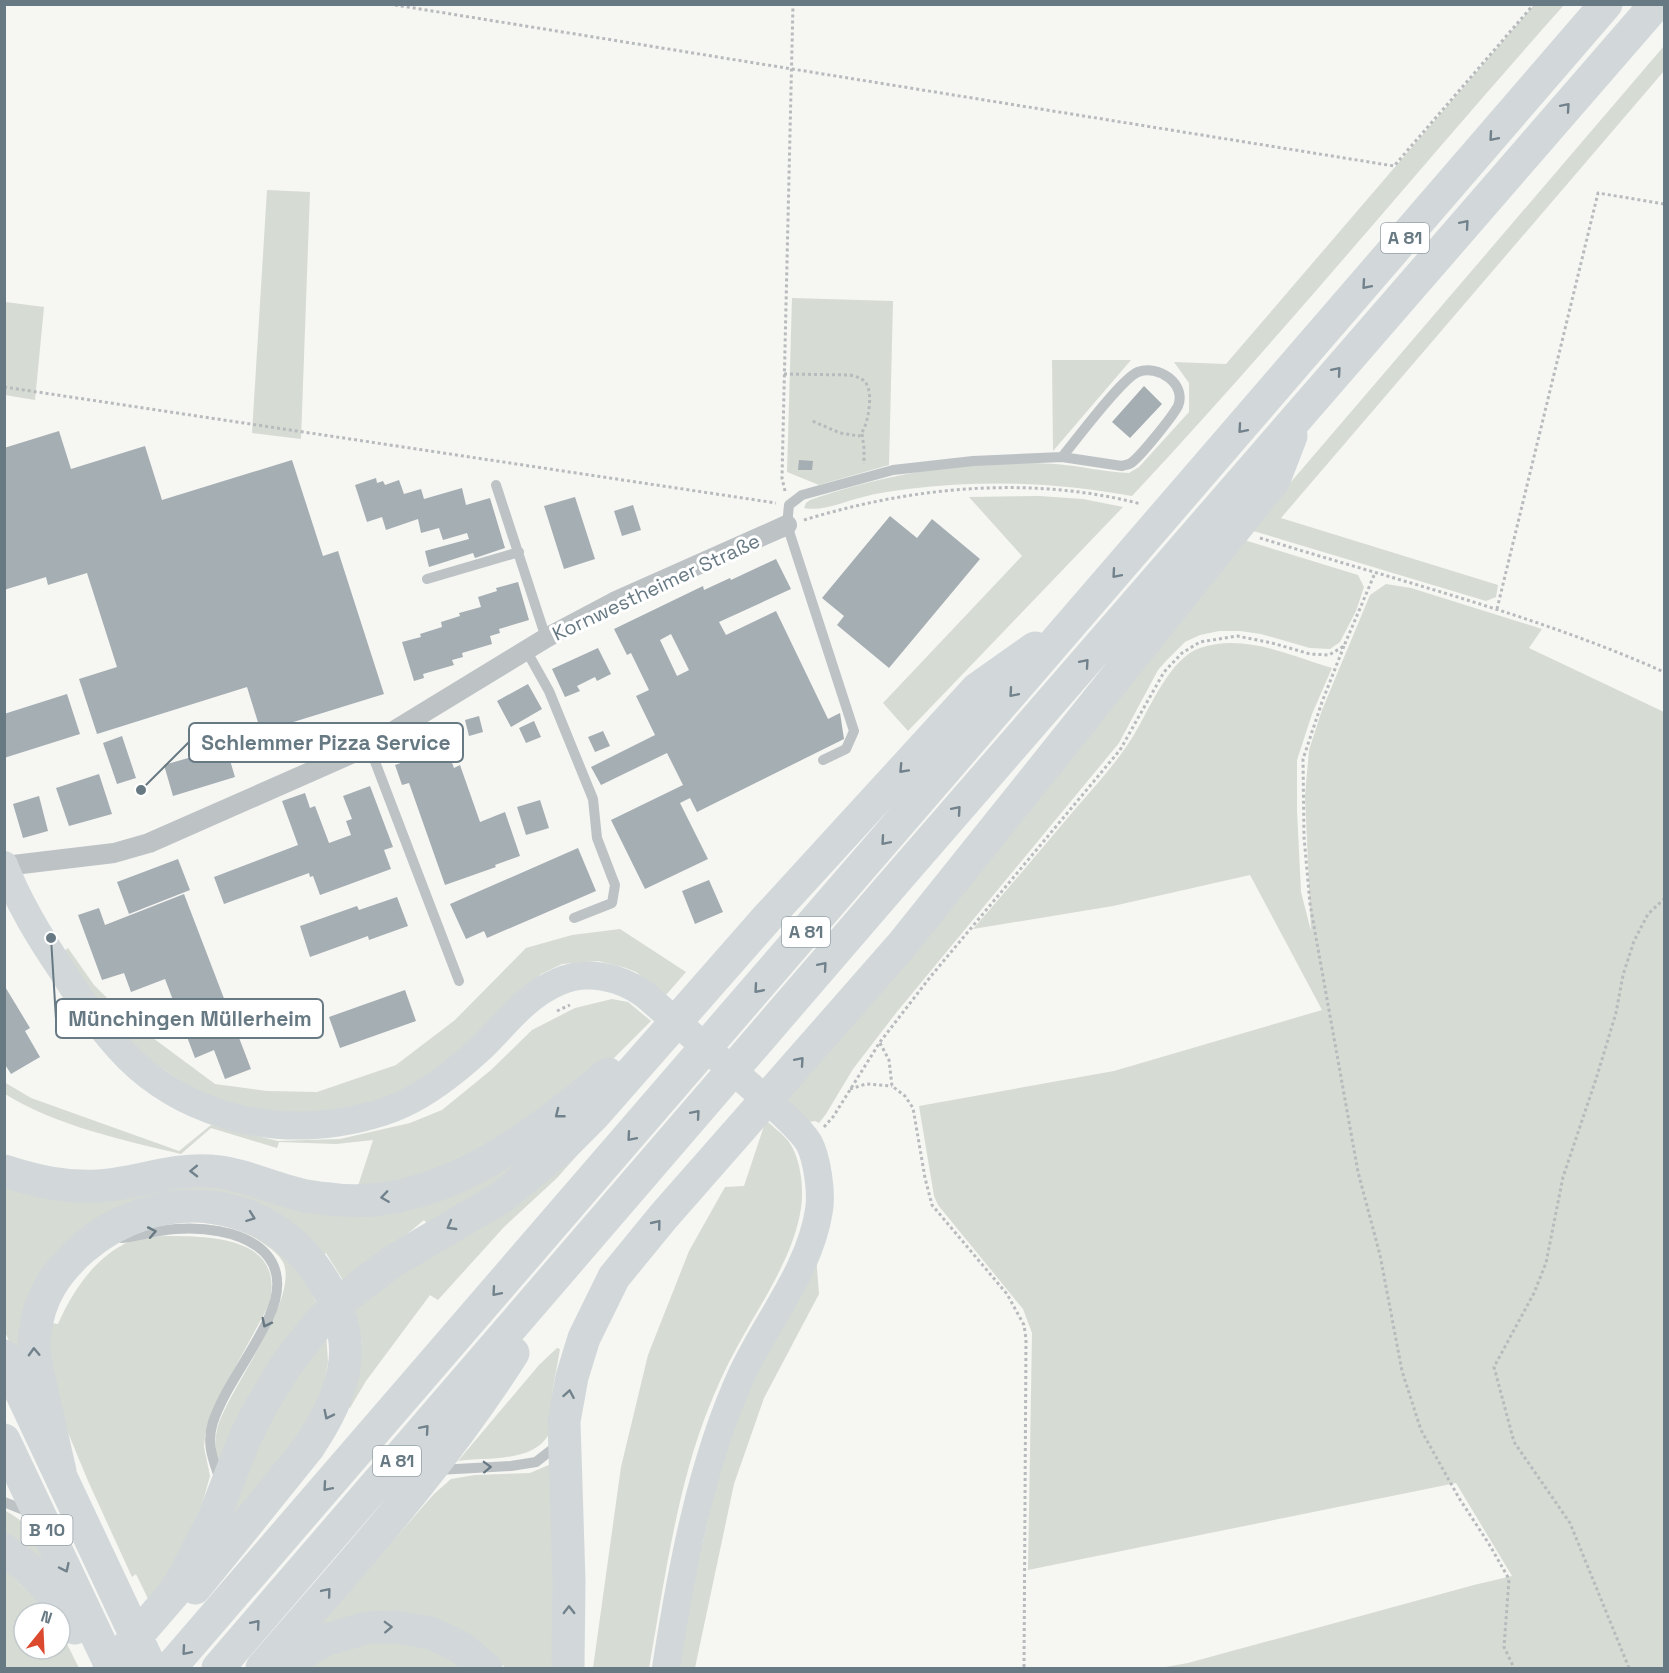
<svg xmlns="http://www.w3.org/2000/svg" width="1669" height="1673" font-family="'Space Grotesk',sans-serif">
<rect width="100%" height="100%" fill="#f6f6f3"/>
<path fill="#d6dbd3" d="M1534 5H1564C1419 168 1281 337 1132 496 1055 482 985 480 908 489 893 491 877 493 863 497 845 501 823 512 804 508L806 503 810 500C889 473 971 459 1056 464 1080 466 1105 472 1129 473L1139 467 1189 412V383L1174 362 1226 364Z
M1664 46V71L1281 518 1498 585 1496 597 1486 601 1250 530Z
M267 190 310 192 301 439 252 433Z
M792 298 893 301 889 465 819 485 787 472Z
M5 302 44 307 35 400 5 395Z
M1052 360H1131L1053 451Z
M1039 496 1083 499 1123 507 908 731 883 703 1022 556 969 497Z
M1241 539 1358 575 1364 587 1356 611 1340 642 1330 649 1310 648 1261 634 1240 631H1219L1200 635 1185 642 1167 660 1158 670 1119 743 896 1013 853 1069 826 1114 819 1123 815 1121 809 1122 784 1097Z
M1386 584 1411 588 1542 629 1529 648 1664 712V1668H1160L1188 1663 1474 1585 1512 1576 1456 1483 1028 1570 1032 1333 1023 1309 938 1205 934 1196 919 1106 1114 1071 1322 1010 1250 875 1113 906 973 929C1008 889 1042 848 1076 808 1097 784 1119 760 1135 733 1150 708 1170 658 1200 648 1244 633 1289 655 1332 668L1312 714 1297 760V811L1301 892 1311 931 1305 796 1309 750 1322 710 1370 595Z
M620 929 686 972 666 995 636 972 626 968 598 961 562 964 541 974 461 1056 396 1095 347 1111 264 1113 199 1093 142 1055 60 954 68 948 94 985 130 1021 215 1084 267 1091 317 1092 396 1065 455 1020 526 948 572 935Z
M612 999 628 1002 651 1021 609 1063 538 1117 432 1173 357 1189 373 1140 336 1144 279 1142 277 1148 211 1128 181 1154C122 1140 57 1126 5 1094L4 1082 31 1098 179 1151 211 1125 278 1141 340 1139 410 1123 442 1110 491 1070 532 1030 575 1008Z
M766 1120C773 1127 783 1134 789 1142 801 1159 804 1189 801 1208 794 1257 759 1306 736 1349 726 1367 717 1387 709 1407 677 1486 664 1584 649 1668H593L621 1467 648 1355 689 1251 725 1187 744 1186Z
M595 1135 557 1178 504 1227 438 1300 430 1295 366 1381 350 1408 347 1405 356 1349 362 1344 354 1307Z
M533 1147 531 1163 430 1227 424 1220 346 1285 326 1253 323 1256 265 1211 87 1229 24 1375 5 1332 4 1183 214 1184 303 1207Z
M218 1220 275 1242 309 1287 319 1309 220 1461 216 1457C215 1447 215 1436 218 1426 230 1387 300 1298 283 1262 279 1255 273 1250 267 1246 247 1230 222 1225 198 1222Z
M178 1236C223 1237 285 1242 269 1305L219 1397 205 1435 204 1447 210 1476 201 1508 152 1607 136 1574 132 1577 88 1481 48 1384 46 1322 58 1324C72 1292 96 1255 131 1241 145 1236 162 1236 178 1236Z
M816 1256 819 1294 764 1398 734 1484 695 1668H675L729 1426Z
M326 1331 328 1362 320 1406 213 1550 258 1433Z
M557 1348 560 1349 553 1388 549 1434C533 1463 487 1457 458 1461L539 1365Z
M551 1464 556 1668H505L494 1655 319 1625 434 1494 451 1479 475 1475 530 1473Z
M4 1510C38 1528 40 1545 55 1577L5 1535Z
M4 1568 50 1613H24V1649H60V1627L69 1641 67 1644 79 1668H5Z
M359 1643H416L469 1668H305L318 1660Z"/>
<path fill="#a5aeb3" fill-rule="evenodd" d="M1144 386 1162 404 1130 438 1112 422Z
M59 431 71 469 145 446 162 500 292 460 323 556 338 551 384 694 261 732 247 687 97 734 79 679 117 667 87 573 48 585 46 577 4 590V448Z
M799 460 813 461 812 470H798Z
M376 478 377 483 383 481 385 485 399 480 404 494 421 489 424 499 462 488 466 505 490 498 505 548 475 558 473 553 429 567 425 551 469 539 467 533 443 540 439 528 421 533 418 519 386 530 382 517 367 522 355 485Z
M575 497 595 559 564 569 544 506Z
M633 505 641 530 622 536 614 511Z
M890 516 917 538 932 519 980 559 889 668 837 625 844 616 822 598Z
M776 559 791 589 719 622 726 635 776 611 828 719 840 713 844 739 697 812 690 798 680 803 708 859 645 889 611 820 683 785 667 753 601 785 591 767 655 735 636 696 649 690 631 653 627 655 614 629 703 586 704 590 730 578 731 580ZM671 634 689 670 677 676 660 640Z
M518 582 529 620 499 629 500 633 490 636 492 644 462 653 463 657 452 660 454 665 423 674 424 678 414 681 402 642 421 637 420 634 442 627 441 622 460 616 459 613 481 607 478 597 497 591 496 588Z
M598 648 611 674 597 681 595 677 577 686 580 691 565 697 552 669Z
M528 684 542 709 511 727 497 701Z
M67 694 80 734 4 758V714Z
M479 716 483 732 469 736 465 720Z
M534 721 541 737 526 743 519 728Z
M603 731 610 746 595 752 588 737Z
M122 736 136 778 117 784 103 743Z
M440 740 443 748 446 747 454 768 460 765 480 822 505 812 520 856 495 865 496 867 445 885 409 783 402 785 395 765 435 751 432 743Z
M226 747 235 777 173 796 164 765Z
M99 774 112 814 69 826 56 788Z
M370 786 393 847 384 850 391 869 320 895 313 876 310 877 309 873 224 904 214 877 298 845 282 801 305 793 310 808 315 806 329 843 351 835 346 821 352 819 343 796Z
M39 796 48 831 23 838 13 804Z
M540 800 549 828 526 835 517 807Z
M578 848 596 891 487 938 484 931 466 939 450 904Z
M178 859 190 890 129 914 117 882Z
M709 880 723 912 695 924 682 891Z
M184 894 251 1069 225 1079 214 1050 195 1058 165 979 131 992 124 973 102 980 78 915 99 908 105 925Z
M397 897 408 926 369 940 368 936 310 957 300 926 357 906 359 910Z
M4 985 30 1028 25 1031 40 1057 11 1074 4 1063Z
M405 990 416 1021 340 1048 329 1017Z"/>
<g fill="none" stroke-linecap="round" stroke-linejoin="round">
<path stroke="#b8bbbd" stroke-width="3" stroke-dasharray="3 3" stroke-linecap="butt" d="M389 4 1394 166 1534 4
M784 374 850 375C857 377 864 378 867 385 873 396 868 428 859 436L840 433 810 420
M4 387 776 503
M862 434 864 448V464
M785 491 782 478 793 4
M804 520C911 487 1030 475 1141 504
M1260 538C1395 580 1534 614 1664 672
M1497 609 1598 193 1664 204
M1344 646 1322 702 1303 759 1304 837 1310 904 1358 1172 1380 1255 1402 1371 1421 1430 1459 1498 1489 1544 1509 1579 1504 1647 1514 1668
M557 1011 570 1005
M880 1043 889 1060 892 1086 905 1096 913 1108 925 1178 932 1205 1007 1294 1024 1325 1026 1339 1024 1668
M850 1089 866 1084 892 1086
M824 1127 833 1117 880 1042 931 976 1120 750 1164 672 1182 653 1200 642 1237 636 1272 643 1310 654 1329 655 1344 646 1375 573
M1629 1668 1570 1523 1514 1442 1494 1367 1534 1293 1546 1263 1563 1177 1596 1079 1616 1013 1623 975 1634 941 1648 914 1664 899"/>
<path stroke="#bdc2c5" stroke-width="10" d="M496 485 546 638
M427 579 519 552
M526 650 549 691 593 799 597 838 615 885 612 903 574 918
M369 746 459 981
M823 760 846 749 854 731 787 525 789 505 802 495 893 470 973 461 1062 457 1122 466C1125 465 1128 465 1131 463 1140 457 1173 416 1178 406 1187 384 1158 364 1138 372 1122 378 1076 440 1062 457
M122 1238C140 1236 157 1230 176 1229 233 1225 301 1247 269 1317 253 1353 226 1385 213 1422 206 1444 213 1459 220 1480
M438 1470 511 1466 536 1462 559 1444
M4 1502 29 1512"/>
<path stroke="#bdc2c5" stroke-width="20" d="M5 866 114 853 149 843 369 746 546 638 614 602 787 525"/>
<path stroke="#d2d8da" stroke-width="28" d="M4 865C19 904 40 938 63 972 80 999 98 1025 119 1048 168 1103 243 1130 315 1125 342 1123 378 1116 403 1104 431 1091 457 1070 480 1049 505 1025 525 996 558 982 586 969 620 977 644 994L785 1116C793 1124 803 1133 809 1143 817 1158 822 1193 819 1210 810 1270 767 1320 742 1374 701 1463 681 1572 666 1668"/>
<path stroke="#d2d8da" stroke-width="33" d="M4 1171C35 1181 65 1188 98 1186 136 1184 172 1168 210 1171 241 1173 269 1187 298 1194 308 1197 319 1198 330 1199 435 1213 533 1137 608 1074
M4 1356 151 1668
M4 1440 112 1668
M60 1471C54 1446 49 1421 43 1395 38 1374 32 1355 35 1333 39 1297 56 1272 82 1249 157 1184 269 1192 322 1279 337 1302 348 1333 345 1361 341 1394 326 1421 308 1448L195 1588
M4 1550C35 1571 56 1596 75 1628
M268 1667 294 1658 325 1640 366 1628 397 1627 431 1633 460 1647 486 1668
M109 1668 173 1594 183 1578 214 1518 244 1440 259 1410 286 1365 318 1324 341 1301 390 1263 502 1197 560 1149 594 1115 768 917 977 689 1035 648
M170 1668 1606 4
M218 1668 891 886 1656 4
M262 1668C349 1567 441 1467 513 1353
M568 1668 569 1581 564 1421 572 1377 584 1338 614 1277 663 1217 901 946 1274 480 1291 436"/>
</g>
<defs><path id="oneway-chevron" d="M-2-3.5L2.5 0L-2 3.5" fill="none" stroke-width="1.6" stroke-linecap="round" stroke-linejoin="round" transform="scale(1.5)"/></defs>
<g stroke="#72828c">
<use href="#oneway-chevron" transform="translate(1566 107) rotate(-49)"/>
<use href="#oneway-chevron" transform="translate(1493 137) rotate(131)"/>
<use href="#oneway-chevron" transform="translate(1465 224) rotate(-49)"/>
<use href="#oneway-chevron" transform="translate(1366 285) rotate(131)"/>
<use href="#oneway-chevron" transform="translate(1337 371) rotate(-49)"/>
<use href="#oneway-chevron" transform="translate(1242 429) rotate(131)"/>
<use href="#oneway-chevron" transform="translate(1116 574) rotate(131)"/>
<use href="#oneway-chevron" transform="translate(1085 663) rotate(-49)"/>
<use href="#oneway-chevron" transform="translate(1013 693) rotate(131)"/>
<use href="#oneway-chevron" transform="translate(903 769) rotate(133)"/>
<use href="#oneway-chevron" transform="translate(957 810) rotate(-49)"/>
<use href="#oneway-chevron" transform="translate(885 841) rotate(131)"/>
<use href="#oneway-chevron" transform="translate(823 966) rotate(-49)"/>
<use href="#oneway-chevron" transform="translate(758 989) rotate(131)"/>
<use href="#oneway-chevron" transform="translate(800 1061) rotate(-49)"/>
<use href="#oneway-chevron" transform="translate(559 1114) rotate(142)"/>
<use href="#oneway-chevron" transform="translate(696 1114) rotate(-49)"/>
<use href="#oneway-chevron" transform="translate(631 1137) rotate(131)"/>
<use href="#oneway-chevron" transform="translate(194 1171) rotate(179)"/>
<use href="#oneway-chevron" transform="translate(385 1197) rotate(172)"/>
<use href="#oneway-chevron" transform="translate(251 1217) rotate(20)"/>
<use href="#oneway-chevron" transform="translate(657 1224) rotate(-51)"/>
<use href="#oneway-chevron" transform="translate(451 1226) rotate(150)"/>
<use href="#oneway-chevron" transform="translate(496 1292) rotate(131)"/>
<use href="#oneway-chevron" transform="translate(34 1352) rotate(-92)"/>
<use href="#oneway-chevron" transform="translate(569 1394) rotate(-80)"/>
<use href="#oneway-chevron" transform="translate(328 1415) rotate(116)"/>
<use href="#oneway-chevron" transform="translate(425 1429) rotate(-49)"/>
<use href="#oneway-chevron" transform="translate(327 1487) rotate(131)"/>
<use href="#oneway-chevron" transform="translate(65 1568) rotate(65)"/>
<use href="#oneway-chevron" transform="translate(327 1592) rotate(-50)"/>
<use href="#oneway-chevron" transform="translate(569 1610) rotate(-90)"/>
<use href="#oneway-chevron" transform="translate(256 1624) rotate(-49)"/>
<use href="#oneway-chevron" transform="translate(388 1627) rotate(-2)"/>
<use href="#oneway-chevron" transform="translate(186 1651) rotate(131)"/>
</g>
<g stroke="#677983">
<use href="#oneway-chevron" transform="translate(152 1232) rotate(-11)"/>
<use href="#oneway-chevron" transform="translate(266 1323) rotate(117)"/>
<use href="#oneway-chevron" transform="translate(487 1467) rotate(-2)"/>
</g>
<g text-anchor="middle" stroke-width="6" stroke-linejoin="round" paint-order="stroke">
<g fill="#fff" stroke="#95a1a8" stroke-width="1.5">
<rect x="1381" y="223" width="48" height="30" rx="4.5"/>
<rect x="782" y="917" width="48" height="30" rx="4.5"/>
<rect x="373" y="1446" width="48" height="30" rx="4.5"/>
<rect x="21.5" y="1515" width="51" height="30" rx="4.5"/>
</g>
<g font-size="18" font-weight="bold" fill="#677983">
<text x="1405" y="244">A 81</text>
<text x="806" y="938">A 81</text>
<text x="397" y="1467">A 81</text>
<text x="47" y="1536">B 10</text>
</g>
<g font-size="20" fill="#677983" stroke="#fff">
<text transform="translate(656 587) rotate(-25)" y="7">Kornwestheimer Straße</text>
</g>
</g>
<path fill="none" stroke="#677983" stroke-width="2" d="M141 790L189 742M51 938L56 1019"/>
<g fill="#677983" stroke="#fff" stroke-width="2">
<circle cx="141" cy="790" r="6"/>
<circle cx="51" cy="938" r="6"/>
</g>
<g fill="#fff" stroke="#677983" stroke-width="2">
<rect x="189" y="723" width="274" height="39" rx="6"/>
<rect x="56" y="999" width="267" height="39" rx="6"/>
</g>
<g font-size="21" text-anchor="middle" font-weight="bold" fill="#677983">
<text x="326" y="750">Schlemmer Pizza Service</text>
<text x="190" y="1026">Münchingen Müllerheim</text>
</g>
<rect width="1669" height="1673" fill="none" stroke="#677983" stroke-width="12"/>
<g transform="translate(42 1631) rotate(18)"><circle r="28" fill="#ffffff" stroke="#c2c9cd" stroke-width="1.5"/>
<path d="M0-4.5L10 22L0 15L-10 22Z" fill="#db492f"/>
<text y="-9" font-size="16" font-weight="bold" text-anchor="middle" fill="#677983">N</text>
</g>
</svg>
